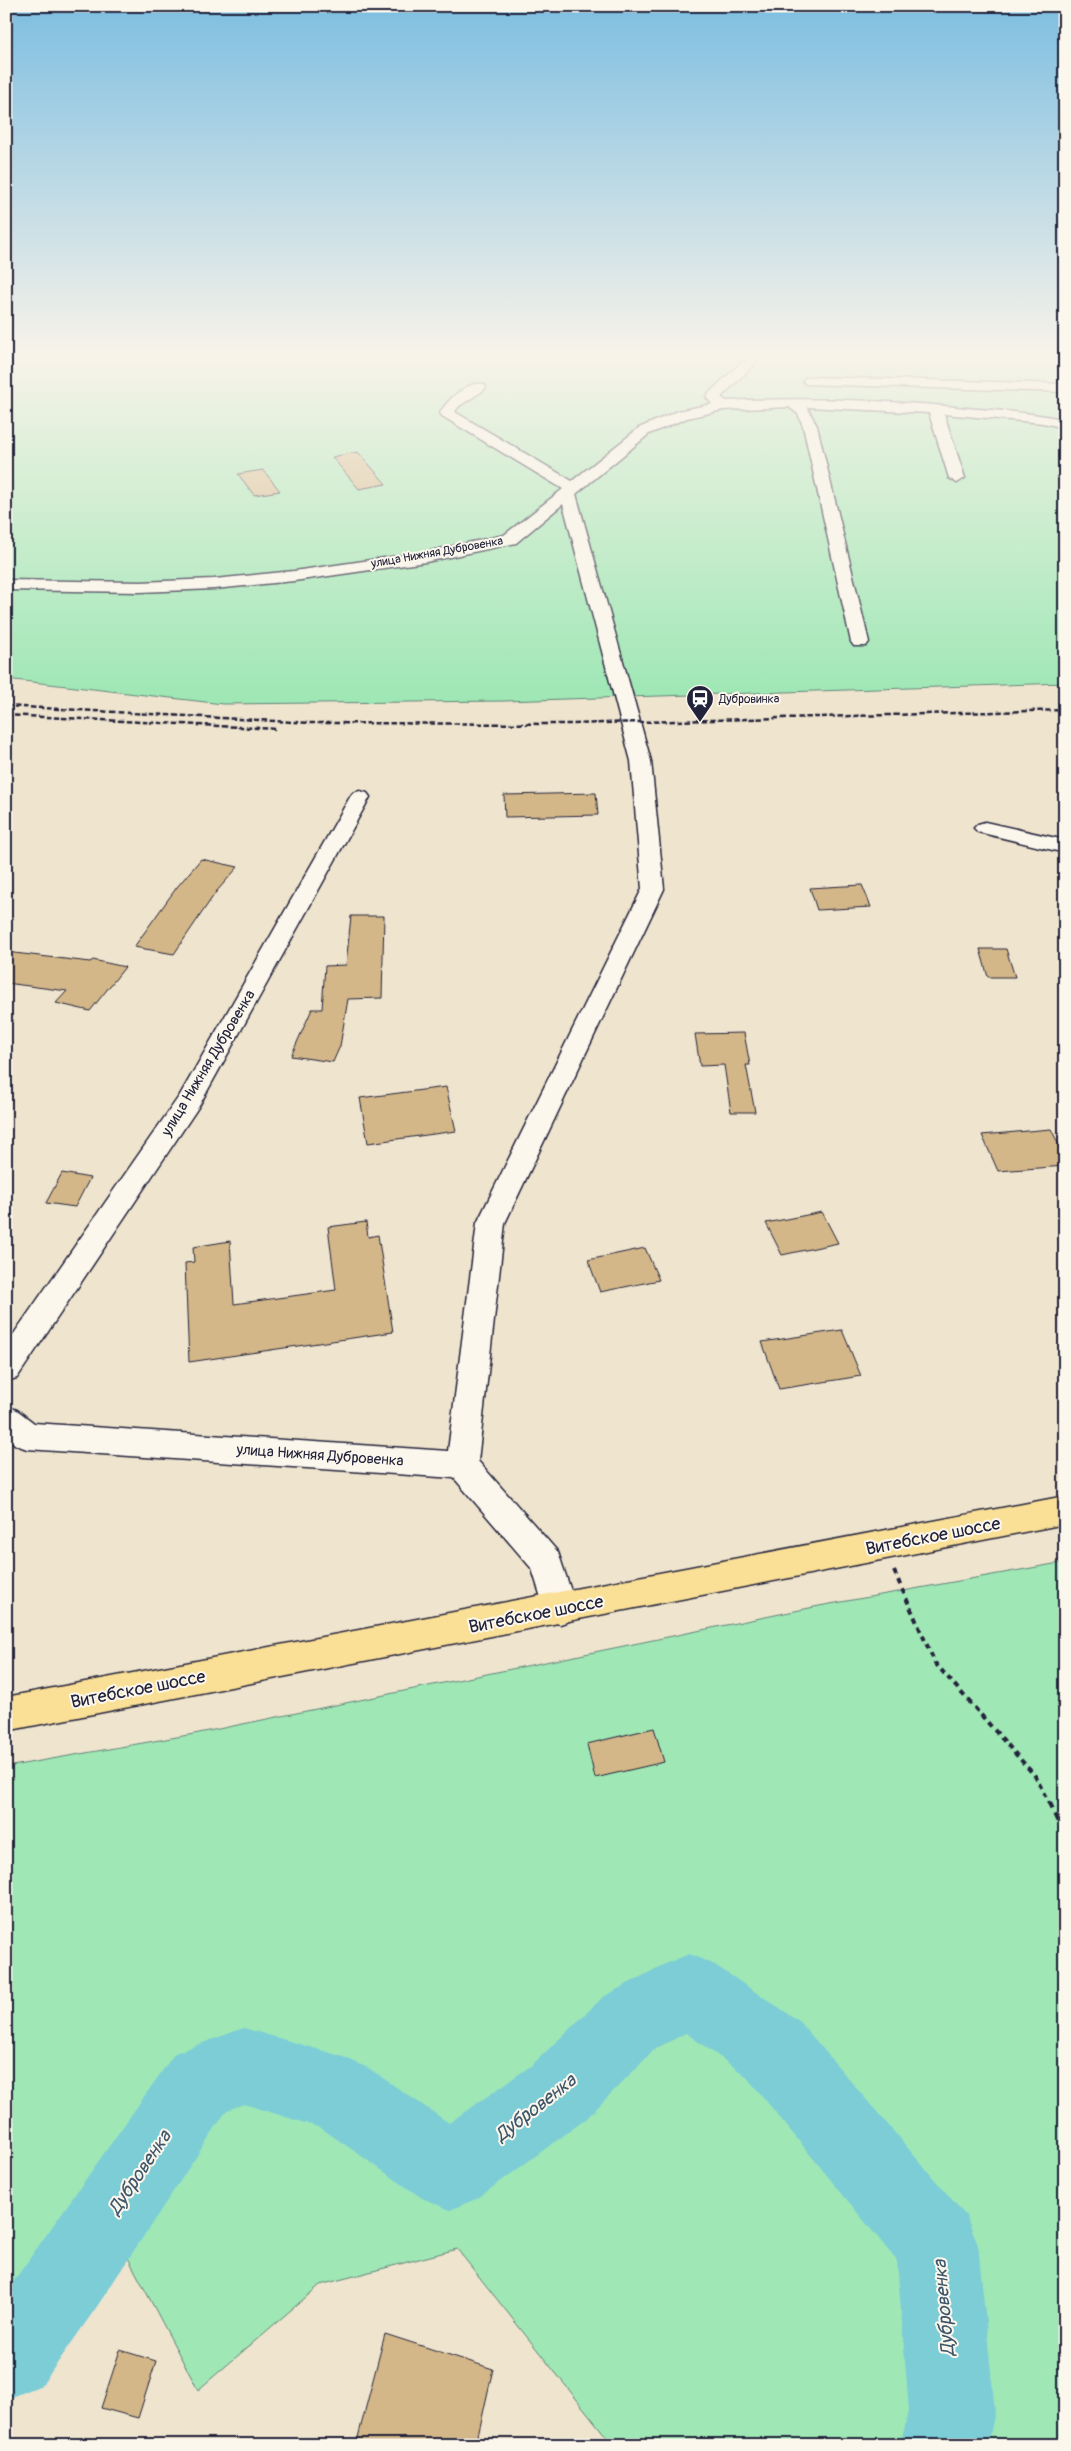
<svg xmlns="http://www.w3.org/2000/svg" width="1071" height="2451" font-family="Pangolin,sans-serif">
<rect width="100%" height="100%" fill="#efe4ce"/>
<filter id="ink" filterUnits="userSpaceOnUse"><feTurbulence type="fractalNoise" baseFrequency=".02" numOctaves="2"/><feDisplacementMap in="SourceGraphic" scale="10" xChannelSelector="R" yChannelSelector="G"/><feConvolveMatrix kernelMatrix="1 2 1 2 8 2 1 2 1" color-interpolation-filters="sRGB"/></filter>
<g filter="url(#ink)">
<path fill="#9fe7b5" stroke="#608478" d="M6 353H1065V683L504 701 223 704 6 679Z
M1065 1562V2445H613L457 2249 320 2285 198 2390 127 2256 6 2391V1767L194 1734 819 1606Z"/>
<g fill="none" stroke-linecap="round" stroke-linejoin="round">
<path fill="#7dcdd7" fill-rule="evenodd" d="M689 1954 715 1965 799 2021 966 2216 978 2245 995 2411 988 2445H900L909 2411 897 2261 745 2075 686 2033 655 2049 586 2119 478 2198 450 2210 422 2198 321 2128 244 2104 227 2110 98 2305 42 2385 12 2397 6 2396V2292L175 2053 244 2028 341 2056 368 2068 449 2123 532 2065 603 1997 663 1965Z"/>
</g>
<path fill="#d3b788" stroke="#22223b" d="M358 452 386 484 359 489 332 457Z
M263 470 280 491 254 495 238 474Z
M596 793 598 815 505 817 504 795Z
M201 859 238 867 216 892 174 954 134 947 177 887Z
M862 885 871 907 817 910 810 888Z
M351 916H384L382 998 348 999 340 1046 333 1062 291 1056 312 1009H322L325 966 346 965Z
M980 949H1006L1015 977H988Z
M6 952 90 962 93 960 125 967 90 1011 56 1003 67 991 6 983Z
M744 1033 750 1065H746L755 1112H731L724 1065 700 1066 695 1034Z
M446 1087 456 1131 368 1143 360 1098Z
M1051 1129 1065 1157V1166L998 1171 982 1135Z
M62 1173 90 1178 75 1207 46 1203Z
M822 1212 838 1243 782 1255 766 1223Z
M366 1222 368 1237 378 1235 393 1332 189 1362 185 1263 194 1262 193 1247 230 1241 234 1304 336 1290 328 1227Z
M645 1248 659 1280 600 1292 588 1260Z
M842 1330 861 1376 779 1389 762 1342Z
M654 1728 664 1762 595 1778 587 1744Z
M385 2334 493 2369 476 2445H356Z
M120 2350 156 2361 138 2418 101 2408Z"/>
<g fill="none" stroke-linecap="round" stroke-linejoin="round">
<defs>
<path id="minor" d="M751 353H766L721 397 726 401C806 397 887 400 966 408 999 411 1032 412 1065 420V428L1043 423 944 414 965 478 957 483 949 478 929 413 807 407 817 426 869 642 866 646H854L851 642 803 426 798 414 789 407 723 410 687 418 649 434 576 494 651 761 664 889 505 1223 478 1461 558 1552 577 1609 572 1620 560 1624 548 1620 532 1569 454 1478 27 1449 16 1445 6 1437V1406L17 1410 34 1423 448 1451 477 1223 642 889 631 761 563 504 516 543 426 562 294 581 214 589 140 592 6 590V580L140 582 214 579 294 571 426 552 504 535 563 489 442 416 440 413C447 400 468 380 484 384L486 387 484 390 458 407 455 412 572 481 639 428 678 411 712 404 706 397 708 394Z
M810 377 1065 384V392L805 384 803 381 805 378Z
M360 791 367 793 370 797 199 1106 17 1378 6 1381V1345L180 1095 350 797 353 793Z
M985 822 1065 840V853L978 832 974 828 978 824Z"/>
<path id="major" d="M1065 1496V1524L6 1731V1697Z"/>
</defs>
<use href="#minor" stroke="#22223b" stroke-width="3"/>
<use href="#major" stroke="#22223b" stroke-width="3"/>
<path stroke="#22223b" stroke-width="4" stroke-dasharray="5.5 4.5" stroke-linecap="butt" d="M894 1571 935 1663 1036 1777 1049 1804"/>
<path stroke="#22223b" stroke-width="5" stroke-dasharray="8 5.5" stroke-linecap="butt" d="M1049 1802 1065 1836"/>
<use href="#minor" fill="#fbf7ec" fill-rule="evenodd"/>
<use href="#major" fill="#fadf96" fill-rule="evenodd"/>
<path stroke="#22223b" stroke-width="2.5" stroke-dasharray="5.5 2.5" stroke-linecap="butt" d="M6 706 311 723 570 724 1065 710
M6 715 277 729"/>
</g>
</g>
<linearGradient id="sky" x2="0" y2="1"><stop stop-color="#7dbee1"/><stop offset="0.51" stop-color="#f8f3e9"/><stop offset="1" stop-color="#f8f3e9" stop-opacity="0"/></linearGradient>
<rect width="1071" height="696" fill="url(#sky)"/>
<defs>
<symbol id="station-pin" viewBox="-11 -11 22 30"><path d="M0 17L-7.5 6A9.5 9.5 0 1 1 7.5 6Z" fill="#22223b" stroke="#fbf7ec"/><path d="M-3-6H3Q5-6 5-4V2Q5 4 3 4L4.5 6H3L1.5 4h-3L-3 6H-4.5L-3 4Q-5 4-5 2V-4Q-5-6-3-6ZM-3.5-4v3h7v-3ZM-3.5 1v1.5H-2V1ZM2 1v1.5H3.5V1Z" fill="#fff"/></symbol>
</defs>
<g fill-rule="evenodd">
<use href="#station-pin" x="684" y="683" width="32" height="43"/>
</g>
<g text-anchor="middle" stroke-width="4" stroke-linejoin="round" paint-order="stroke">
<g font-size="12" fill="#22223b" stroke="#fbf7ec">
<text transform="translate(437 552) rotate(-10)" y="4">улица Нижняя Дубровенка</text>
</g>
<g font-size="12" fill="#22223b" stroke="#fbf7ec" text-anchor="start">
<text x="719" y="703">Дубровинка</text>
</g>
<g font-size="15" fill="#22223b" stroke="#fbf7ec">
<text transform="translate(208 1063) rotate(-59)" y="5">улица Нижняя Дубровенка</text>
<text transform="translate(320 1455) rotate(4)" y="5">улица Нижняя Дубровенка</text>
</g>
<g font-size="18" fill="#22223b" stroke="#fbf7ec">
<text transform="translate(933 1536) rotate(-11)" y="6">Витебское шоссе</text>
<text transform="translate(536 1614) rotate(-11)" y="6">Витебское шоссе</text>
<text transform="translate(138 1689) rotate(-11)" y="6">Витебское шоссе</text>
</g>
<g font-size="19" font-style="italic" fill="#3d556a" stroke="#fbf7ec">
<text transform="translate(535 2107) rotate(-38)" y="7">Дубровенка</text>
<text transform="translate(139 2172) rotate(-56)" y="7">Дубровенка</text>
<text transform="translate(943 2308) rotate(-95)" y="7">Дубровенка</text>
</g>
</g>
<rect width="1071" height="2451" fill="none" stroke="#fbf7ec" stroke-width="25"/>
<rect x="12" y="12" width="1046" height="2426" fill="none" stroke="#22223b" stroke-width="2" filter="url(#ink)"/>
</svg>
